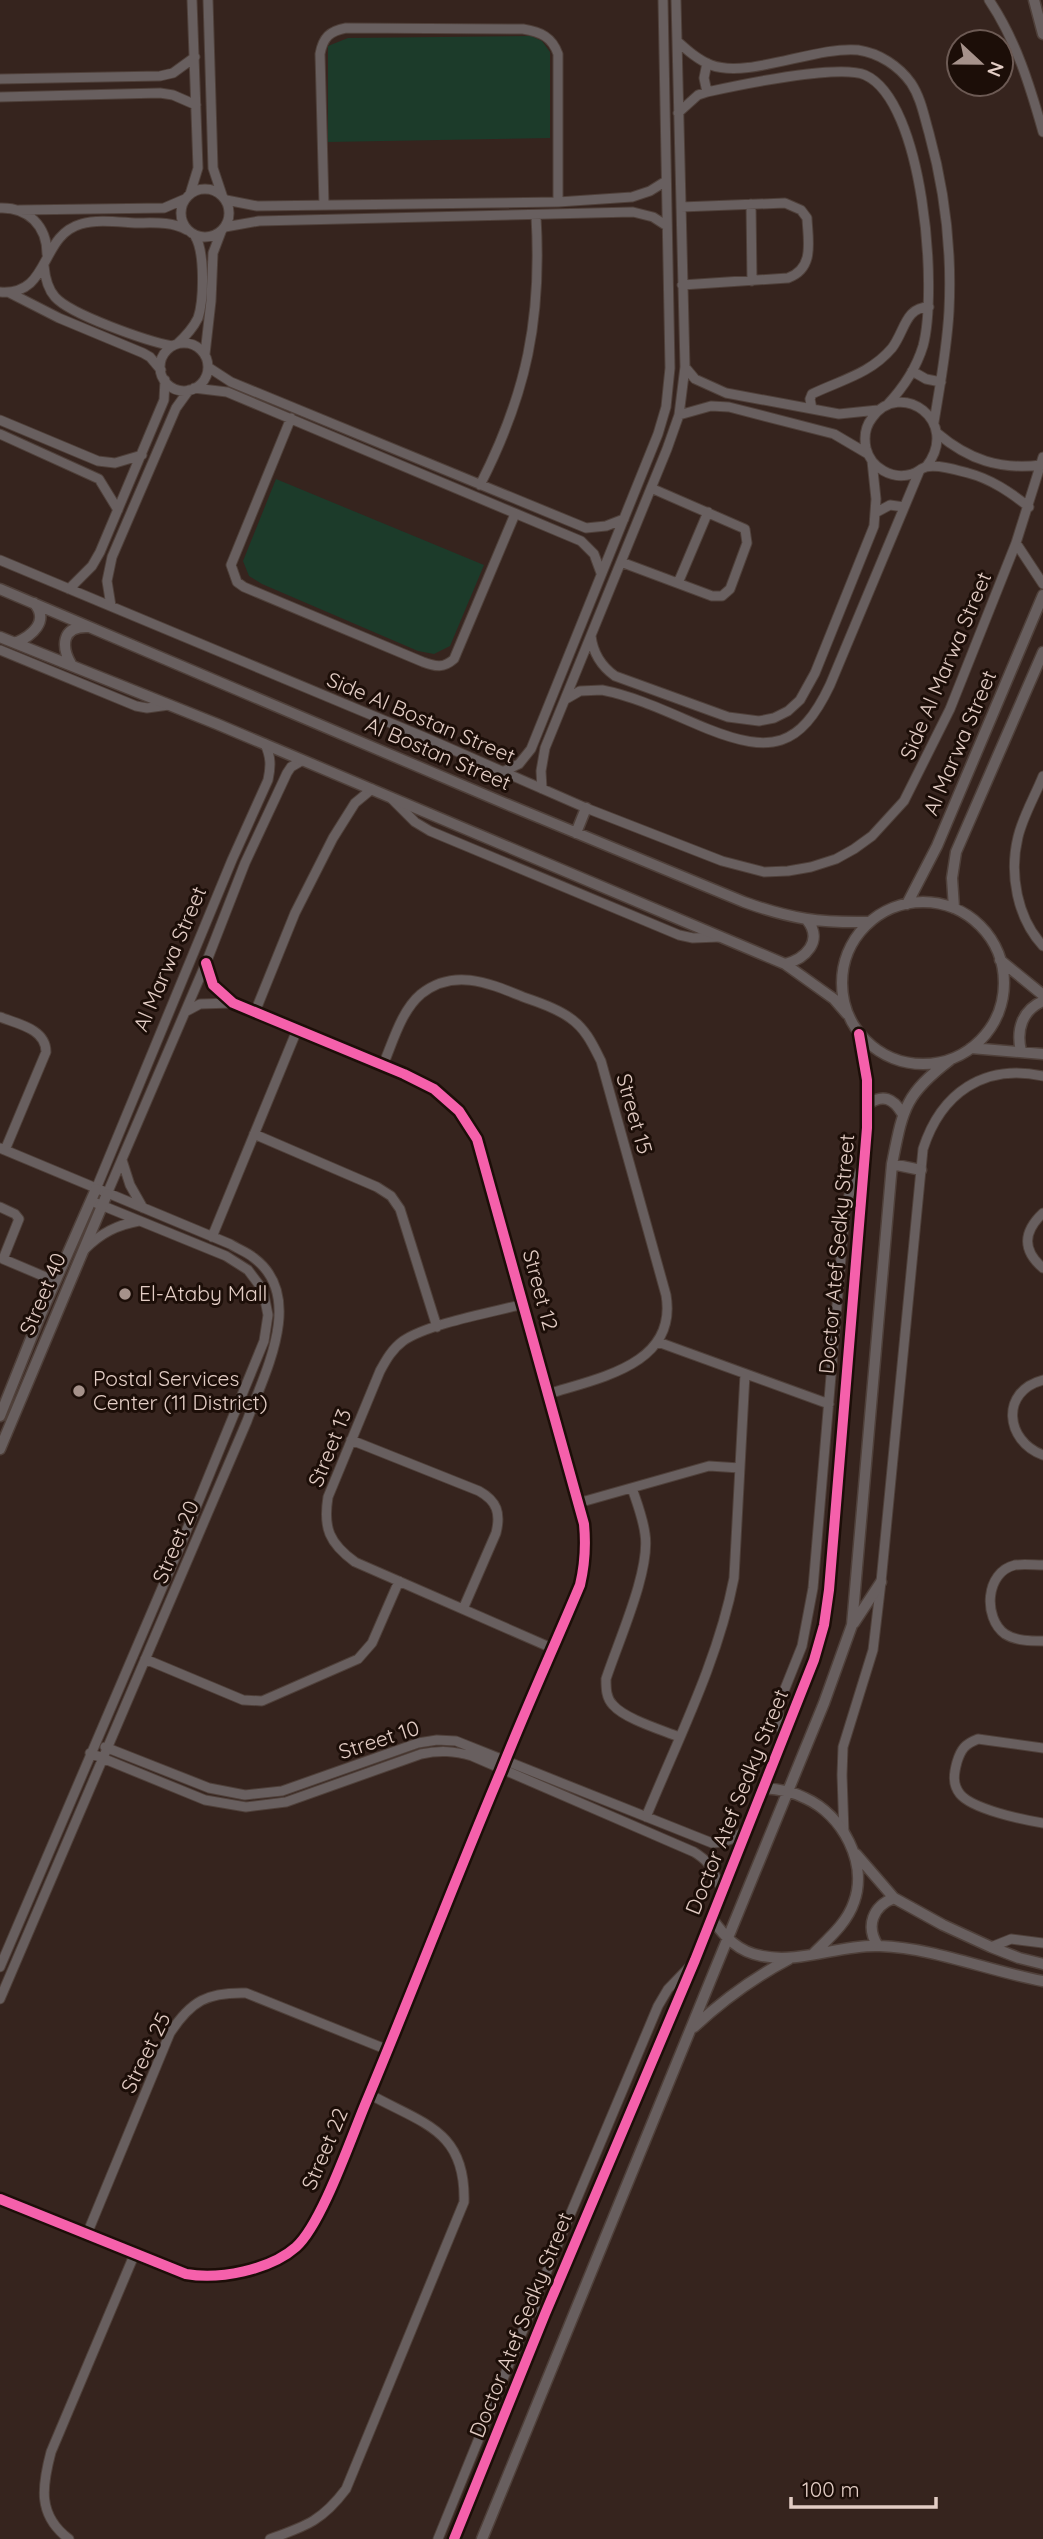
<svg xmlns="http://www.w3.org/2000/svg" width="1043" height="2539" font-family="Quicksand,sans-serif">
<rect width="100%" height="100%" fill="#36241e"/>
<path fill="#1c3b2a" d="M531 36 542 41 550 52V138L328 142V46L348 38Z
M276 479 484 565 450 646 434 654 418 651 262 584 249 576 243 561Z"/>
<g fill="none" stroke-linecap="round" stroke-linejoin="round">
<defs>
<path id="minor" d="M208 0 213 168 222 195
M989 0C1016 40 1030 86 1043 132
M677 41C687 50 698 60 711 65 748 79 816 46 858 50 879 53 899 66 911 83 921 98 924 116 929 133 945 191 952 251 949 311 947 349 940 385 934 422
M0 79 160 76 173 73 195 57
M707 92 704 78 707 63
M0 97 160 93 173 95 196 105
M678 113 698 95 707 92C739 85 839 64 865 75 924 101 938 291 923 346 916 369 903 388 887 405
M181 213a24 24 0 1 1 48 0a24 24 0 1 1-48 0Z
M190 194 198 168 192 0
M226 200 257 206 558 202 632 197 650 191 666 181
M751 204 752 281
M324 205 320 54C323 37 330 31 346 28L523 29C541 32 552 37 558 54V202
M681 207 785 203 801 210 807 218C808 241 815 268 788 278L682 285
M0 208C28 207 47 226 47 254
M19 210 164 208 185 199
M225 227 259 221 633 212 653 217 667 226
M44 266C45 277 47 288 55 297 71 315 147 341 172 346
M0 292C51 296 39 236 81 224 97 219 118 222 135 223 153 223 171 221 187 230
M8 292 59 318 143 353 150 357 161 370
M160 367a24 24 0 1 1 48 0a24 24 0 1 1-48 0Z
M177 344C186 336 193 328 198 318 204 300 205 252 195 236
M205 354 211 301 213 253 221 232
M208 367 231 382 586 528 606 526 624 519
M685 367 695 379 726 393 839 414 878 410
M912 371 926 379 941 382
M194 388 227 392 581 541 594 554 601 573
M812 409 810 399 812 394C841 380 870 374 892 348 905 331 905 307 929 307
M679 415 711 406 729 407 834 434 868 454
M291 418 231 565 237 582 244 587 423 662C436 667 444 668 454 659L515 514
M0 420 98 461 115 463 142 455
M937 433C969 460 1000 470 1041 465
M0 434 99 479 118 510
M926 467C962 421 900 378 872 418 865 427 864 438 866 448 871 468 892 480 912 474 917 473 921 468 926 467 938 464 957 470 968 473 991 479 1010 492 1029 507
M480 485C527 393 542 318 536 216
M877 512 890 505 904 507
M1016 543 1043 584
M0 560 424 737 586 808 722 861 764 872 788 871 811 867 836 859 854 849 872 836 904 801 950 709 1016 543 1043 457
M621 562 712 596H722L730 589 747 543 745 529 651 488
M678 583 708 512
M69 589 92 566 100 552 164 400 165 380
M111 606 107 581 112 557 176 408 189 390
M591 636C593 653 601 666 615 676L728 717 759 721 774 718 788 711 800 700 815 673 874 526 876 499 872 461
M0 650 136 706 147 708 169 705
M566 699 580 691 602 690C638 697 674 715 708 729 771 754 800 748 830 685L919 472
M502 772 519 764 531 749 658 434 666 407 670 368 663 0
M1043 776C1035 796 1023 816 1018 837 1009 874 1017 918 1043 946
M542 789 541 771 545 748 667 449 679 415 685 367 676 0
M392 799 415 822 430 831 679 935 693 938 719 937
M185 1012 200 1004 232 1003
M255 1012 295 913 333 838 355 803 372 789
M0 1017C18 1024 46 1029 46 1052L5 1150
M383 1065C393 1042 401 1011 421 994 455 967 491 984 526 998 541 1003 558 1009 570 1018 586 1029 593 1045 601 1061L666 1295C678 1365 598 1378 548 1394
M254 1134 377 1187 391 1196 400 1209 437 1327
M0 1148 230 1244C238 1249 247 1252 254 1258 306 1297 264 1374 247 1421L0 1999
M122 1160 130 1185 143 1208
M96 1189 232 860 268 780C271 766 271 757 265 744
M107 1194 206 963 245 863 287 773 291 767 303 760
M0 1207 15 1214 19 1219 3 1259 55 1281
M1043 1213C1023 1232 1022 1250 1043 1268
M212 1237 297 1030
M85 1249C101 1233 117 1225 139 1221
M524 1304C493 1312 427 1324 403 1341 392 1349 386 1360 380 1371L328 1497C323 1528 329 1543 355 1562L554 1649
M658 1342 829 1404
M1043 1380C1000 1391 1005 1441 1043 1455
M351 1440 479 1491C497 1501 501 1513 496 1533L463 1609
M632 1488C637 1503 643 1518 645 1534 651 1570 618 1642 606 1679 606 1688 606 1698 613 1705 625 1719 662 1730 679 1737
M578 1503 709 1466 740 1468
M1043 1565C1034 1565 1024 1564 1015 1565 985 1572 983 1618 1005 1634 1016 1641 1031 1641 1043 1641
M145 1659 243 1700 262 1701 358 1659 372 1643 399 1581
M784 1734 779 1725 778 1706 802 1646 813 1588 845 1210 849 1195 862 1168
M105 1747 209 1788 245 1795 282 1791 418 1743 437 1740 456 1741 712 1843C727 1842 735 1839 746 1829
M1043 1748 978 1739C965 1744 961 1749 957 1762 954 1773 952 1784 960 1794 972 1809 1023 1820 1043 1823
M90 1753 205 1800 246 1807 286 1802 421 1754C440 1750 454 1751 472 1756L694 1852C714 1864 712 1873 723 1891
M646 1817C678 1739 718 1661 734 1578L745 1374
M844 1833 842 1775 843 1747 873 1650 881 1582 923 1149C941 1093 984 1063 1043 1076
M991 1947 1011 1939 1043 1943
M0 1967 183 1539 264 1341 268 1315 263 1290 248 1270 226 1256 96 1203
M0 2199 186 2274C219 2280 270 2270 296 2247 322 2224 352 2135 367 2100 413 1990 455 1880 501 1771 526 1708 554 1647 580 1585 585 1564 586 1545 584 1524L477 1139 459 1111 434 1089 404 1074 233 1003 213 985 206 963
M87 2234 170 2033C191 2001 207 1992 246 1993L388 2050
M69 2539C37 2515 42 2486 51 2452L135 2253
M270 2539C306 2526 322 2521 346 2489L464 2202C466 2130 423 2124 369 2094
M438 2539 562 2234 658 2006 668 1989 694 1962"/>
<path id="tertiary" d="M1034 0 1043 34
M0 589 504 803 744 902C791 919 819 923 869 922
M0 637 217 724 785 964 834 999 847 1014
M15 643C32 636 50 621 34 603
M71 664C61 646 62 627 86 627
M576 833 586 808
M842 983a81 81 0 1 1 162 0a81 81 0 1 1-162 0Z
M907 904 937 846 1043 595
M954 908 952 878 956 852 1043 652
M1000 960 1043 995
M785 964C805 959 824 941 807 920
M971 1048 1043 1054
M1021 1051C1016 1030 1022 1010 1043 1001
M868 1104C883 1094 893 1098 902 1113
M892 1164 921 1170
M0 1416 38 1321 96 1189
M0 1449 107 1194
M854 1623 881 1582
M763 1788C778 1789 792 1791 805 1798 843 1815 868 1863 854 1902 847 1923 829 1938 814 1953
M856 1854 894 1898 943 1925 991 1947 1019 1958 1043 1964
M712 1919C725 1937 738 1952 762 1956 800 1964 841 1944 880 1946 935 1948 988 1971 1043 1981
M878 1946C865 1926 873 1906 894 1898
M694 2027C724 1999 753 1978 789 1959
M531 2309 545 2314
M454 2539 545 2314 695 1960 814 1660 824 1625 829 1590 867 1128V1080L859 1034
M482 2539 824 1703 852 1625 892 1164C903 1109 904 1095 950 1060"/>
</defs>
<use href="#minor" stroke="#4f403a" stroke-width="11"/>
<use href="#tertiary" stroke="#4f403a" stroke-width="13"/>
<use href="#minor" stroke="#685f5f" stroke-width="9"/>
<use href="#tertiary" stroke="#685f5f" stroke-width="10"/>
<defs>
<path id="cycleway" d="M0 2199 186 2274C219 2280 270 2270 296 2247 322 2224 352 2135 367 2100 413 1990 455 1880 501 1771 526 1708 554 1647 580 1585 585 1564 586 1545 584 1524L477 1139 459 1111 434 1089 404 1074 233 1003 213 985 206 963
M454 2539 545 2314 695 1960 814 1660 824 1625 829 1590 867 1128V1080L859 1034"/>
</defs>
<use href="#cycleway" stroke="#1c0e08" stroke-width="15"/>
<use href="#cycleway" stroke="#f560ab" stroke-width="10"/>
</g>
<g fill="#a6928b" stroke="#1c0e08" stroke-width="2.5">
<circle cx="125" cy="1294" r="7"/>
<circle cx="79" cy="1391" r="7"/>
</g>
<g text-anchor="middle" stroke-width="6" stroke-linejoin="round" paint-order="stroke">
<g font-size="21" fill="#e3cdc5" stroke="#1c0e08">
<text transform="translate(946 666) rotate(-67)" y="7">Side Al Marwa Street</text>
<text transform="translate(421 718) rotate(23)" y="7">Side Al Bostan Street</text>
<text transform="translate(960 743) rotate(-67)" y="7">Al Marwa Street</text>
<text transform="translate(438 754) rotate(23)" y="7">Al Bostan Street</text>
<text transform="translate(170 959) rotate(-67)" y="7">Al Marwa Street</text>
<text transform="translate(634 1114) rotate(74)" y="7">Street 15</text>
<text transform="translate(837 1254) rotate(-85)" y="7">Doctor Atef Sedky Street</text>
<text transform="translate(540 1290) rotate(75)" y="7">Street 12</text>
<text transform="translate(43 1294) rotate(-67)" y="7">Street 40</text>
<text transform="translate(330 1448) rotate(-68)" y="7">Street 13</text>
<text transform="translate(176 1542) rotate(-67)" y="7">Street 20</text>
<text transform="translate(379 1740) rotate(-18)" y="7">Street 10</text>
<text transform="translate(737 1802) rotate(-68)" y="7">Doctor Atef Sedky Street</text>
<text transform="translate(146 2053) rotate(-64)" y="7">Street 25</text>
<text transform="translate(325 2149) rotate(-67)" y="7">Street 22</text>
<text transform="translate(521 2325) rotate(-68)" y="7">Doctor Atef Sedky Street</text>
</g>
<g font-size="21" fill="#e3cdc5" stroke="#1c0e08" text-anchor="start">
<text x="139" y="1301">El-Ataby Mall</text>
<text x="93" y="1386">Postal Services<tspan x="93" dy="24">Center (11 District)</tspan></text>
</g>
</g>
<g transform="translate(980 63) rotate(112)"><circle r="33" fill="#1c0e08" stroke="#6c5a54" stroke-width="2"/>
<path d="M0-5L12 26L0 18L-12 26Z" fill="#a6928b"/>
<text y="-10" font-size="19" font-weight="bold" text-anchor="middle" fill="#e3cdc5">N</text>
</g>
<path d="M791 2497v10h145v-10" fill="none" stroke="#e3cdc5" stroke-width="3.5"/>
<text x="802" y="2497" font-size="21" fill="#e3cdc5" stroke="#1c0e08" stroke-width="5" paint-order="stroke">100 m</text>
</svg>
